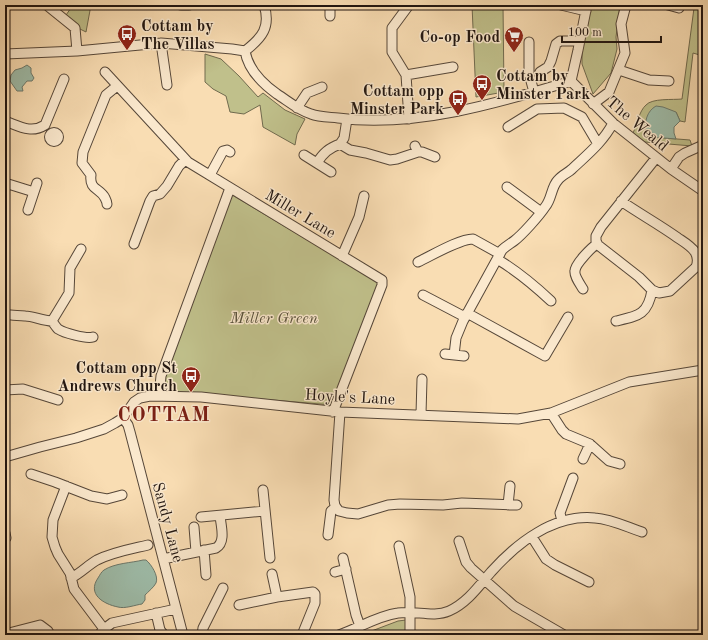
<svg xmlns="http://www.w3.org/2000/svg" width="708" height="640" font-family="'Old Standard TT',serif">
<rect width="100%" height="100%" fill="#f9ddb3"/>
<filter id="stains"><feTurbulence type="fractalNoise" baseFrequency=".005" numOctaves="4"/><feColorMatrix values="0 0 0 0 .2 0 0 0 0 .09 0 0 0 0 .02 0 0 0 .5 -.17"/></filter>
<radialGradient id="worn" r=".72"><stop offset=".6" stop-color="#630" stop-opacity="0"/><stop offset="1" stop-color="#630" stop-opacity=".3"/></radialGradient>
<path fill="#c0c08b" stroke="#706a4e" d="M73 5H91L86 32 76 27 64 18Z
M472 5H503L504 92 476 97Z
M590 5H620L616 37 617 49 611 73 593 94 582 64V50Z
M689 5H703V56L693 53 685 122 680 121 676 112 652 137 690 140 692 146 645 142 633 133C637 125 639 111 646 105 652 98 673 100 682 99L694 8Z
M205 54 221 59 239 76 258 97 263 93 285 110 305 119 297 134 295 145 263 127 260 105 244 114 230 112 226 96 213 89 205 82Z
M232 195 373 279 378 284 332 405 166 391 164 374Z
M406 620V635H361L398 621Z"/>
<path fill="#9ebca9" stroke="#6c796c" d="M27 65 31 68V73L34 78 32 81H27L22 87 23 91H17L10 81 11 75 15 70 22 68Z
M656 106 663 107 676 112 680 121 674 127V133L676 139 652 137 646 132C644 122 647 111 656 106Z
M143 560H146C151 564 159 576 156 583 154 587 148 592 145 595V600L142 604C135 605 125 609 118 607 103 604 87 594 98 578 100 575 101 572 104 570 115 563 131 563 143 560Z"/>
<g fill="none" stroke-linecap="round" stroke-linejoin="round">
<defs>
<path id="minor" d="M181 5H189
M330 5V16
M409 5 392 28V52L406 75 409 119
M561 5 586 11
M668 5 679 8
M49 7 75 28 77 51
M529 42V74L534 92
M161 43 167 85
M245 51C262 38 271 27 264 5
M5 54 77 51 161 43 232 49 245 51C248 69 263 84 277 94 288 101 298 110 311 114 319 117 329 117 338 118 414 128 499 103 571 81
M619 70 649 80 669 81
M105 72 188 162 382 280V285L333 412
M540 72 548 67 551 61 556 44 560 41H580
M406 75 453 67
M571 81 613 123 671 169 703 191
M571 81 578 50 587 5
M593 104 609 92 625 53 621 24 626 5
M297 108 307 93 322 87
M5 121C19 126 31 134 45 125L64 79
M508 127 537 109 564 108 582 117 598 144
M49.5 137a4.5 4.5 0 1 1 9 0a4.5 4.5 0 1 1-9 0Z
M340 144 344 138 347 119
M415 146 418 152H422L435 157
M304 155 331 172
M317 163C323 153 329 148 340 144L350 150 366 153 390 160 397 159 418 152
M671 169 679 157 685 153 703 145
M210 175 223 151 227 150 230 152
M5 183 34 192
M507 187 541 212
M621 201C640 214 660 225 678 238 684 242 691 246 695 252 698 257 698 262 696 267L670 291 659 293 652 290 639 277 598 245 596 241V236L601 227 656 158
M107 204C107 202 106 200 105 198 100 188 89 190 91 175L82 163 83 152 106 95 117 86
M28 210 37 183
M134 244 150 201 153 196 160 194 167 186 179 166 185 160
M342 256 359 217 364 196
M497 259C517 271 534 285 551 301
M418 262C431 256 459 239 473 239L500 254
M583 289C580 284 574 276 575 271 575 264 592 247 597 244
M423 295 465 317
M467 313 545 356 568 317
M5 314C12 316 18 315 25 316 34 316 42 321 52 321 54 324 56 327 58 329 64 333 86 339 93 337
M52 321 69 293 70 268 81 249
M616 321C638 316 648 315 652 290
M445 354 464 356
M454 355 456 338 463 321 502 250C506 246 510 244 514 241 522 235 539 216 545 207 552 199 551 187 558 180 562 175 568 173 572 169 588 154 603 142 613 123
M5 390 23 389 58 400
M159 396 161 376 230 188
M340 412 334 500 335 506 339 511 347 513 358 514 388 505 400 504 443 505 462 503 517 505
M551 413 562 430 566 434 590 444 609 461 620 464
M421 414 422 379
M123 418 128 425 130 432 183 635
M5 457 40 447 76 438 104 429 115 423 123 418 134 402 140 398 150 396 201 397 340 412 518 419 551 413 629 382 703 370
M583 459 590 444
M31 474 55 482 91 496 107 499 122 495
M66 486 53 520 52 537 55 547 58 554 70 573 74 589 104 629
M263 490 270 558
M508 505 510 486
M201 517 265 511
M562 521 560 513 573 478
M194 527 196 552
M5 533 6 538
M328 535 331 511 336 507
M532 537 546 559 555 565 589 582
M459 541 466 562 471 568 514 606 564 635
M399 546 410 597V635
M204 550 206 575
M343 558 356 615 360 626
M163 559 216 548C226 542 221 526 220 516
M335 572 346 569
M272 574 277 597
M71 578C81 573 88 565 97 560 113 552 131 549 148 545
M239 605 277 597 313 592 315 594V603L302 635
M156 613 160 630 164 635
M5 634 40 625 48 631 50 635
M99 635 104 629 112 623 176 609
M202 635 203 628 223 588
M339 635C359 628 377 616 398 613 415 610 433 618 449 611 467 603 479 586 491 572 517 543 554 514 595 518 611 519 627 527 642 532"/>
</defs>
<use href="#minor" stroke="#564739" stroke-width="11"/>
<use href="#minor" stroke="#fbe9ce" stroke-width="9"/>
</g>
<defs>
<symbol id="bus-pin" viewBox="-11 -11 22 30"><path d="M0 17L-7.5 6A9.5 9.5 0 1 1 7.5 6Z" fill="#8f2418" stroke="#fbe9ce"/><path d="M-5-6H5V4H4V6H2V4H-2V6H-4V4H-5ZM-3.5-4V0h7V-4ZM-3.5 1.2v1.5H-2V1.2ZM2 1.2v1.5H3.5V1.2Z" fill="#fff"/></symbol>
<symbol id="supermarket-pin" viewBox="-11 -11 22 30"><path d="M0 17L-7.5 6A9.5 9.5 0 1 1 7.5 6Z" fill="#8f2418" stroke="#fbe9ce"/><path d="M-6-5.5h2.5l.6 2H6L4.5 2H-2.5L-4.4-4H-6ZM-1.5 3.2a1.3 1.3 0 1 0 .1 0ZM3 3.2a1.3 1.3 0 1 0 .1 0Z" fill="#fff"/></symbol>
</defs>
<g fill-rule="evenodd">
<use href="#bus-pin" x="116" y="23" width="22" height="30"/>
<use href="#supermarket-pin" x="503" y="25" width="22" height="30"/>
<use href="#bus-pin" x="471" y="73" width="22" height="30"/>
<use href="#bus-pin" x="447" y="88" width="22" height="30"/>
<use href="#bus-pin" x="180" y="365" width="22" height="30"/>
</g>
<g text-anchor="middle" stroke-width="3" stroke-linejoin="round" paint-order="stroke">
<g font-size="16" font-weight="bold" fill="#201510" stroke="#fbe9ce" text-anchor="end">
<text x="141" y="31" text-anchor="start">Cottam by<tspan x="141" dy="18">The Villas</tspan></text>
<text x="500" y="42">Co-op Food</text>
<text x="496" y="81" text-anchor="start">Cottam by<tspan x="496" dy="18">Minster Park</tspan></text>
<text x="444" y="96">Cottam opp<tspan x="444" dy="18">Minster Park</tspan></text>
<text x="177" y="373">Cottam opp St<tspan x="177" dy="18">Andrews Church</tspan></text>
</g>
<g font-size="16" fill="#201510" stroke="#fbe9ce">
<text transform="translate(638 123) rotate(40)" y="6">The Weald</text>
<text transform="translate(301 213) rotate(31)" y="6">Miller Lane</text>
<text transform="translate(350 396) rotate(3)" y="6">Hoyle's Lane</text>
<text transform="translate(169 522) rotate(75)" y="6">Sandy Lane</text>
</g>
<g font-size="16" font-style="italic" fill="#58513b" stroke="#fbe9ce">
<text x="274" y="323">Miller Green</text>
</g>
<g font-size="20" font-weight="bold" letter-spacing="1" fill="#7a1f14" stroke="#fbe9ce">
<text x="164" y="421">COTTAM</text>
</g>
</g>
<rect width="708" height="640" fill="none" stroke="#f9ddb3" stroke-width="20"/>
<rect x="6" y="6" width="696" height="628" fill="none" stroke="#201510" stroke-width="2"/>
<rect x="10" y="10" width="688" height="620" fill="none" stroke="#201510"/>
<path d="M562 36v6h99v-6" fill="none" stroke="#201510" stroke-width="2"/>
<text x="568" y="36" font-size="12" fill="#201510" stroke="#fbe9ce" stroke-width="3" paint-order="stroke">100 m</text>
<rect width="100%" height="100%" filter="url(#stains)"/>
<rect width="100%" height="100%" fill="url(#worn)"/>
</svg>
